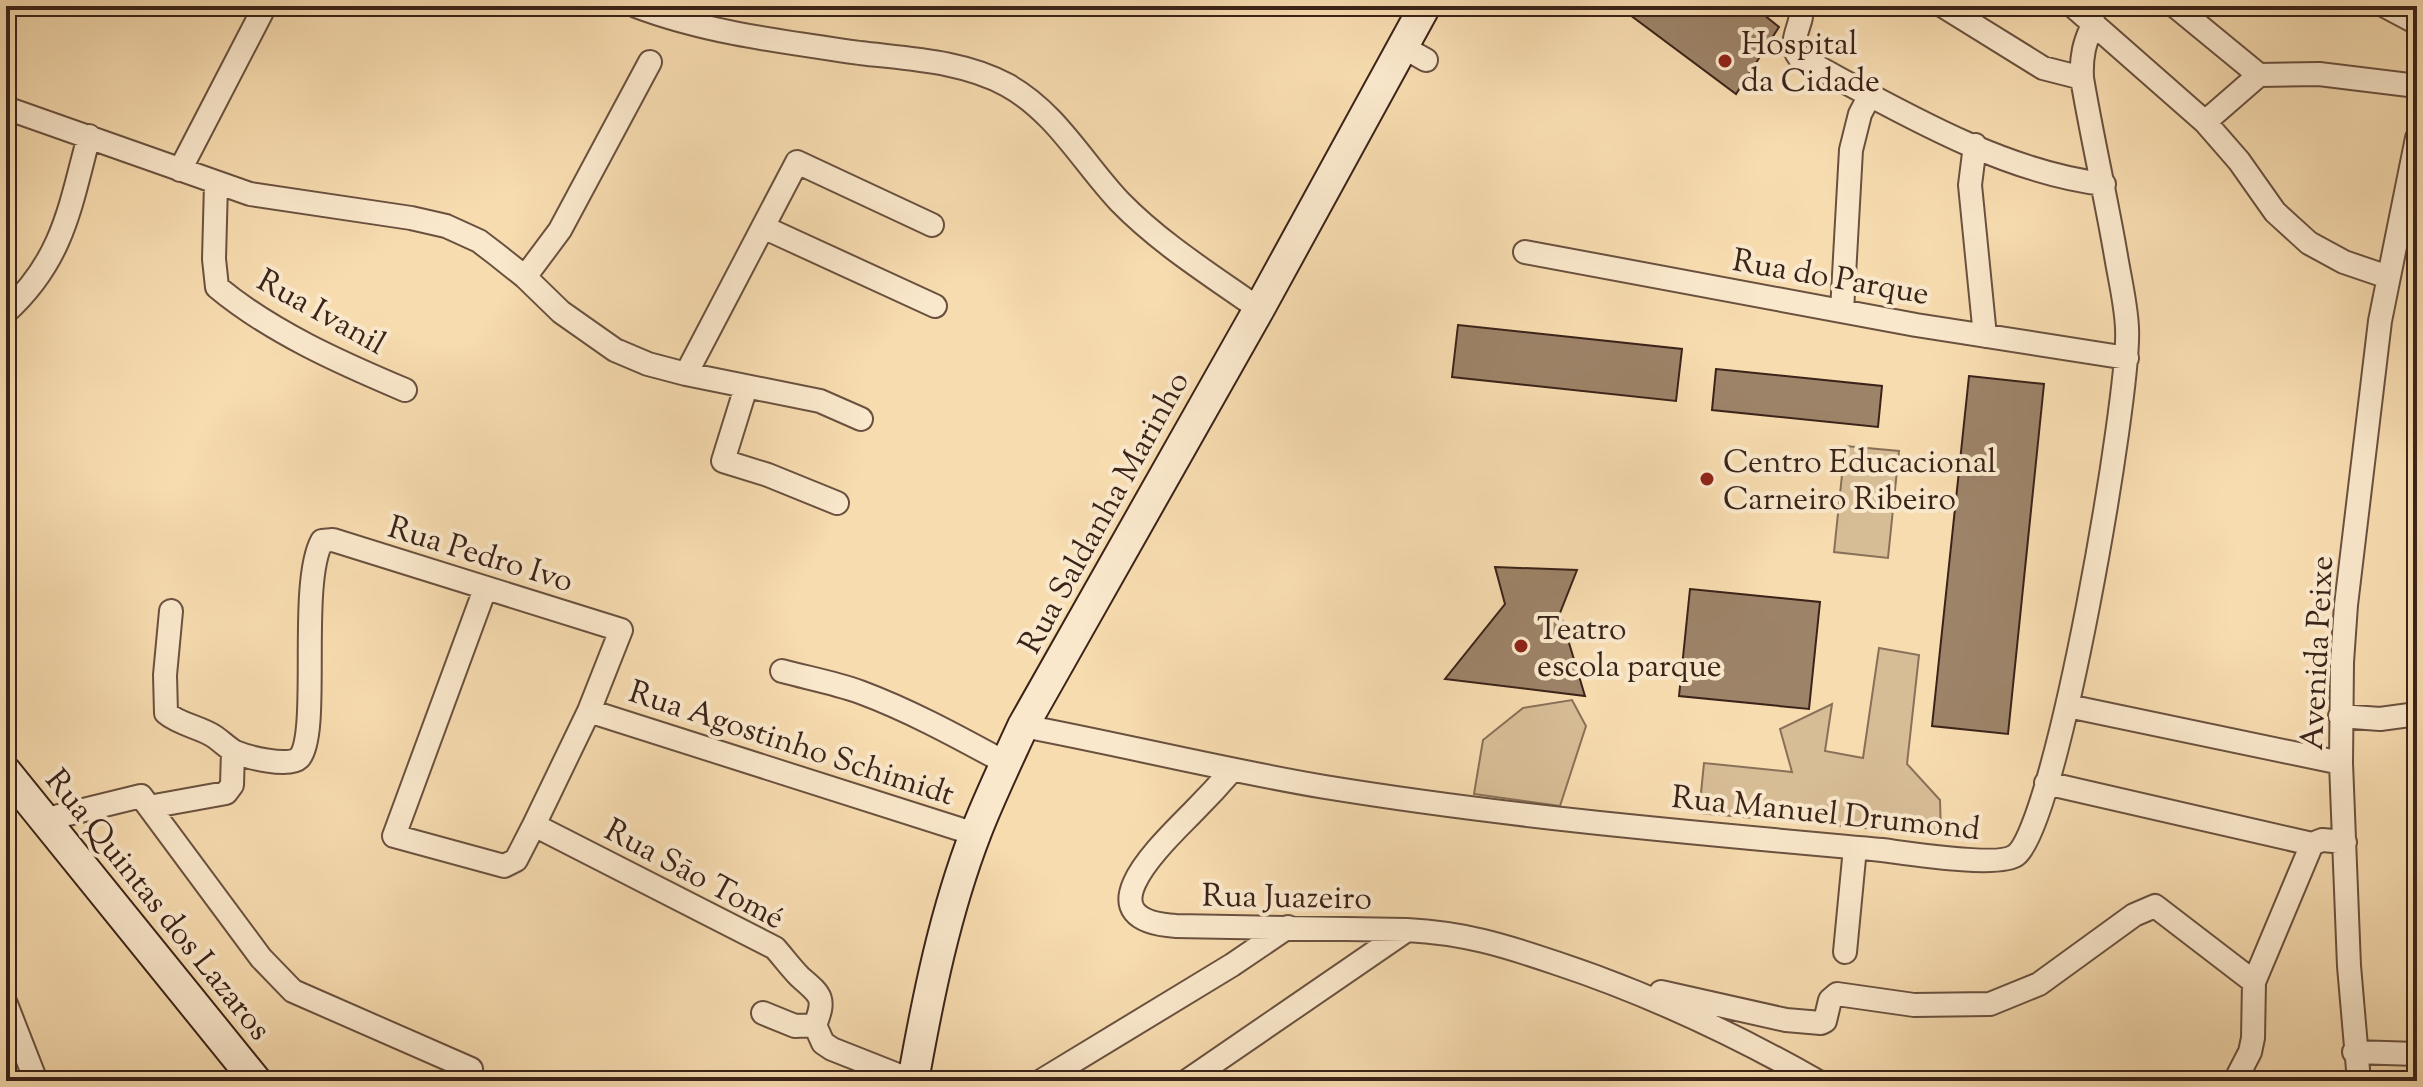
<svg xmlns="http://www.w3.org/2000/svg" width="2423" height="1087" font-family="'Sorts Mill Goudy',serif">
<rect width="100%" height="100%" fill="#f7dcb0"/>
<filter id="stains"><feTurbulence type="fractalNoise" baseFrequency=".0025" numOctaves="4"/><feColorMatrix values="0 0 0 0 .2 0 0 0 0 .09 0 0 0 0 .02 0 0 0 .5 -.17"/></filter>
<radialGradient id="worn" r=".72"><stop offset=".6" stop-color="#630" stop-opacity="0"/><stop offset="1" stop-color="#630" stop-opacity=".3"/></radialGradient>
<path fill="#d7bd96" stroke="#897058" stroke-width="2" d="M1845 446 1899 451 1888 558 1834 552Z
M1879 648 1919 655 1907 764 1940 800 1941 835 1699 813 1704 763 1792 772 1780 729 1832 704 1825 751 1863 758Z
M1572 700 1586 726 1560 806 1474 794 1483 740 1523 708Z"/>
<path fill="#9d8368" stroke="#3b2319" stroke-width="2" d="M1618 6H1753L1779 27 1736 94Z
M1458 325 1682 349 1676 401 1452 377Z
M1716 369 1882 386 1878 427 1712 410Z
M1969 376 2044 384 2008 734 1932 726Z
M1495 567 1577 570 1560 613 1585 696 1445 679 1505 604Z
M1690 589 1820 602 1809 709 1679 696Z"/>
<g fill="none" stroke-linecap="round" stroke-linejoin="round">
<defs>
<path id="street" d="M636 6C707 33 785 42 860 53 910 59 963 61 1007 85 1056 112 1083 163 1120 202 1161 244 1211 275 1259 309
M1801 6C1805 23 1786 41 1799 57 1891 106 1999 172 2104 184
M1943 6 2043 68 2082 78
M2073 6 2205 122 2239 161 2275 212 2309 243 2344 262 2388 277
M2175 6 2259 75 2319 74 2417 86
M2385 6 2417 23
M1403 47 1426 60
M6 108 250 194 411 218 446 226 479 241 496 254 525 277 561 312 615 350 648 364 686 374 820 401 861 419
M2205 122 2259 75
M1975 145 1970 185 1985 336
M180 170 265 6
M216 184 214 259 217 287C271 332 341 363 405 390
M763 227 935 306
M1525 252 1916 325 2127 358
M525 277 560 230 650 62
M1842 311 1851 150 1860 114 1870 95
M6 312C63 260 70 207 89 136
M686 374 797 162 932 225
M746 387 723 461 768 475 837 503
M171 611 165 675 166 713C180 725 201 727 215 737 222 742 228 748 235 752 247 757 289 768 299 758 321 735 298 585 322 541L333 540 621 630 589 711 534 825 516 860 504 866 394 836 485 589
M782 671C808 678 835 683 860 692 911 711 958 737 1006 763
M2068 706 2341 763
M589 711 975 834
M2340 716 2380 719 2417 714
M1023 726C1124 745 1224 770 1325 787 1509 817 1696 833 1882 850 1906 853 2000 868 2016 855 2057 824 2131 392 2127 328 2126 304 2120 280 2116 256 2106 197 2092 138 2082 78 2081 57 2084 42 2094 23
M1232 770C1220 784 1207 798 1194 811 1164 842 1078 920 1176 926L1407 930C1464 933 1503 945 1556 963 1647 993 1734 1034 1817 1081
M2046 783 2312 844
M149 807 261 958 293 991 471 1069
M43 820 141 796 149 807 226 793 232 785 233 751
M534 825 775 948C783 957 791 968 800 977 821 995 826 998 815 1025
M1845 952 1855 848
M1661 992 1786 1020 1821 1023 1825 1021 1830 1000 1837 994 1914 1005 1990 1004 2039 984 2134 915 2155 906 2254 982
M6 1004 36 1081
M763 1013 795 1026 815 1025
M815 1025 823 1043 832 1049 913 1081
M2354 1052 2417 1054
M1041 1081 1232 965 1288 927
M1187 1081 1407 930
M2235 1081 2250 1052 2253 1038 2254 982 2312 844 2322 840 2345 842
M2359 1081 2349 966 2341 763 2342 662 2346 605 2380 321 2417 138"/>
<path id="secondary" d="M6 772 256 1081
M913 1081C928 997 945 912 976 832 990 796 1007 761 1023 726L1259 309 1425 6"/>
</defs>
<use href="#street" stroke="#6a513f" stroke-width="26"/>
<use href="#secondary" stroke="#3b2319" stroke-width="34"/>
<use href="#street" stroke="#fae8cc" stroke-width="22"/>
<use href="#secondary" stroke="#fae8cc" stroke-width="30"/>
</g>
<g fill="#8f2418" stroke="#fae8cc" stroke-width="3">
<circle cx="1725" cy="61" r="8"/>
<circle cx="1707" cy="479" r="8"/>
<circle cx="1521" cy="646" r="8"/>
</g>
<g text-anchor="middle" stroke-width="8" stroke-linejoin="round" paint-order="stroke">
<g font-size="32" fill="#3b2319" stroke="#fae8cc" text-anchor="start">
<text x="1741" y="54">Hospital<tspan x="1741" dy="37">da Cidade</tspan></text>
<text x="1723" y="472">Centro Educacional<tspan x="1723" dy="37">Carneiro Ribeiro</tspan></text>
<text x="1537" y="639">Teatro<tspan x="1537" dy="37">escola parque</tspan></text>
</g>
<g font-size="32" fill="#3b2319" stroke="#fae8cc">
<text transform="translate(1831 276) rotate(10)" y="11">Rua do Parque</text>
<text transform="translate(322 311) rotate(29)" y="11">Rua Ivanil</text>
<text transform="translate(1103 512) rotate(-61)" y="11">Rua Saldanha Marinho</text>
<text transform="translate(481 553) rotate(17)" y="11">Rua Pedro Ivo</text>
<text transform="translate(2316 653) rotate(-87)" y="11">Avenida Peixe</text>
<text transform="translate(792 742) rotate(18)" y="11">Rua Agostinho Schimidt</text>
<text transform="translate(1826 812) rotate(6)" y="11">Rua Manuel Drumond</text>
<text transform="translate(695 873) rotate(28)" y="11">Rua Sāo Tomé</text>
<text transform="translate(1287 896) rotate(1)" y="11">Rua Juazeiro</text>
<text transform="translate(159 904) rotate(51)" y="11">Rua Quintas dos Lazaros</text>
</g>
</g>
<rect width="2423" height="1087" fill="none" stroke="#f7dcb0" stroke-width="32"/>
<rect x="8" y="8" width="2407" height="1071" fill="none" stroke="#3b2319" stroke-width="4"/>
<rect x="16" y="16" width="2391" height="1055" fill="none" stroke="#3b2319" stroke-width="2"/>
<rect width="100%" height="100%" filter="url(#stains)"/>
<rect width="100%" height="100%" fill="url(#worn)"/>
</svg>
